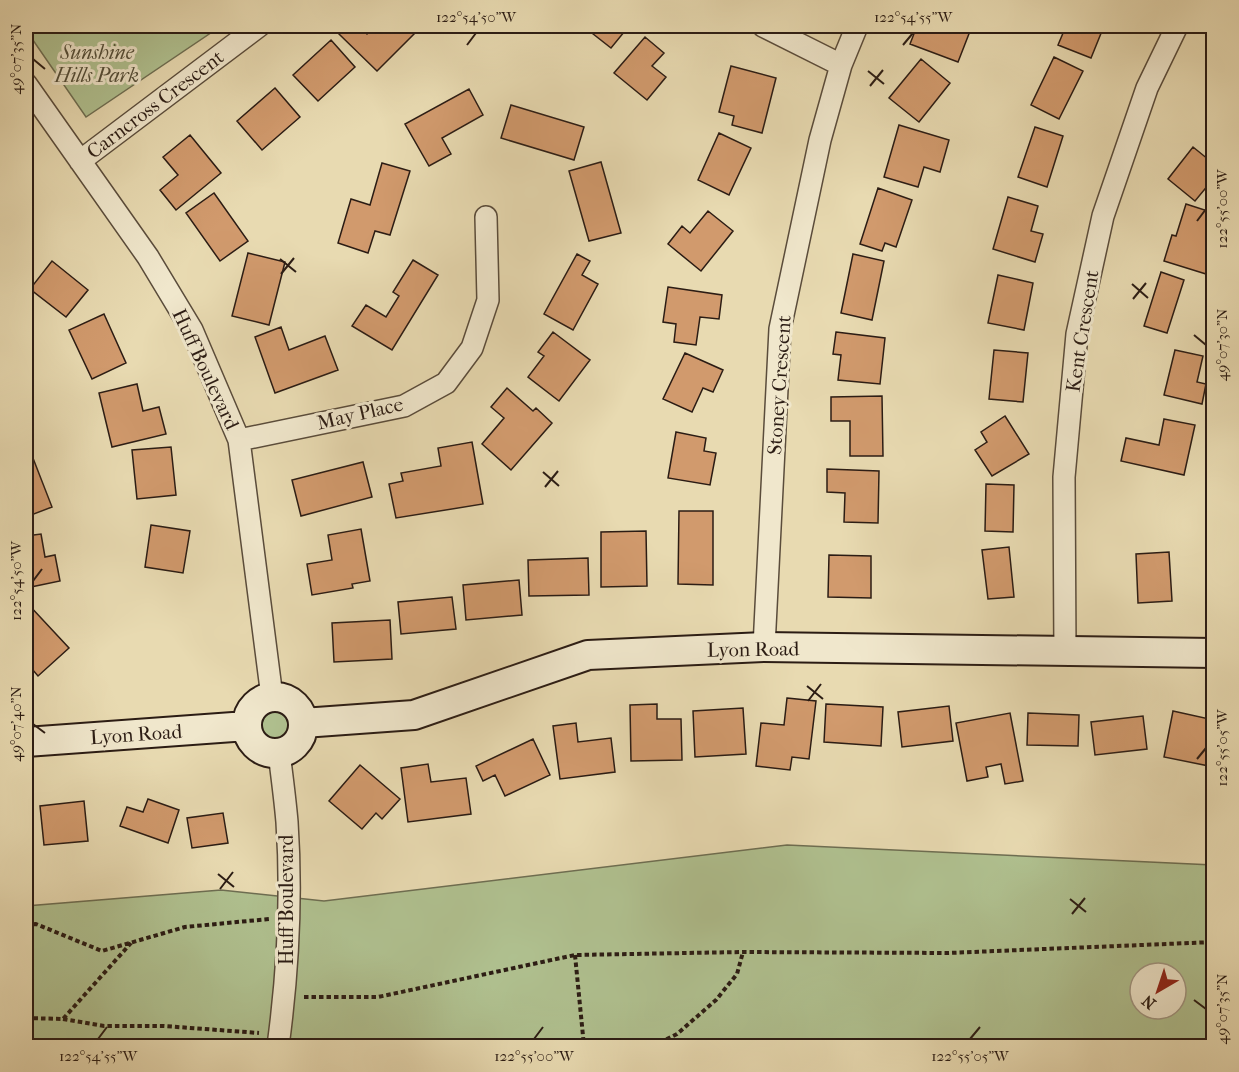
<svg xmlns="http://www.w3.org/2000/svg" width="1239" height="1072" font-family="'IM FELL French Canon',serif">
<rect width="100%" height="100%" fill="#e8dab1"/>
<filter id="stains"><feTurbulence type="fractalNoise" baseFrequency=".00333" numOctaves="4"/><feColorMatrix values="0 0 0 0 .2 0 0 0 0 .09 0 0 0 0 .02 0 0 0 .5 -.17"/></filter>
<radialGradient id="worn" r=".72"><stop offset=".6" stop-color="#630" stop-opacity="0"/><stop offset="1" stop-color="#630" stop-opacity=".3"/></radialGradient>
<path fill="#b0c190" stroke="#6e6e52" stroke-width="1.5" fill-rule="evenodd" d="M26 26H221L86 117 26 30Z
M257 727a17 17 0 1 1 34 0a17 17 0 1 1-34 0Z
M787 845 1213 865V1046H26V906L221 890 324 901ZM1140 973H1176V1009H1140Z"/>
<path fill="#d19a6d" stroke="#2b1c14" stroke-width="1.5" d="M347 26H359L367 34 376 26H407L415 33 377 71 339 34Z
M583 26H629L611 48Z
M917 26H972L958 62 910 44Z
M1066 26H1104L1091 58 1058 45Z
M645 37 664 53 652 66 666 77 647 100 614 73Z
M331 40 355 67 318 101 293 75Z
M1054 57 1083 71 1059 119 1031 105Z
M921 59 950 83 919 122 889 98Z
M731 66 776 78 762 133 732 125 734 116 719 112Z
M275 88 300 117 262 150 237 121Z
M469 89 483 115 442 138 451 154 429 166 405 124Z
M511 105 584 127 574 160 501 138Z
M899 125 949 140 940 172 924 167 918 187 884 177Z
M1035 127 1063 136 1047 187 1018 177Z
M719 133 751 148 729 195 698 180Z
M190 135 221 173 176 210 160 190 178 175 163 157Z
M1193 147 1214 164V178L1195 201 1168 179Z
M601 162 621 233 589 241 569 171Z
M382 163 410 171 390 235 375 231 368 253 338 243 351 199 370 205Z
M878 188 912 200 896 247 885 243 882 251 860 244Z
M214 193 248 241 220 261 186 213Z
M1008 197 1038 206 1031 231 1043 234 1035 262 993 249Z
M1186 204 1214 213V257L1211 256 1206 274 1164 261 1172 235 1176 236Z
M708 211 733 231 701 271 668 244 682 226 690 233Z
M248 253 285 262 269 325 232 316Z
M577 254 590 261 582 275 598 284 573 330 544 314Z
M853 254 884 261 872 320 841 313Z
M413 260 438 275 392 350 352 326 366 305 386 317 399 296 393 292Z
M52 261 88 290 66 317 30 289Z
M1161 272 1184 280 1167 333 1144 326Z
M998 275 1033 283 1024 330 988 323Z
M668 287 722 295 719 319 700 317 696 345 674 342 676 324 663 322Z
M104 314 126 363 92 379 69 330Z
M281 327 289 350 325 336 338 370 275 393 255 337Z
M553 332 590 360 559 401 528 377 544 356 538 352Z
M836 332 885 338 880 384 838 380 841 355 833 354Z
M994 350 1028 353 1023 402 989 399Z
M1175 350 1203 356 1197 382 1206 384 1202 404 1164 395Z
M685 353 723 370 713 392 703 388 692 412 663 399Z
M137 384 143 411 159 407 166 434 112 447 99 393Z
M507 388 533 411 536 408 552 423 511 470 482 444 504 418 491 407Z
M882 396 883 456H850V421H831V397Z
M1005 416 1029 454 992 476 975 450 987 442 981 432Z
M1164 419 1195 425 1184 475 1121 461 1126 438 1159 445Z
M676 432 706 438 704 451 716 453 710 485 668 478Z
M472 442 483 504 396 518 389 484 403 481 401 473 441 466 438 448Z
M171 447 176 495 137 499 132 450Z
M31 453 52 507 26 517V455Z
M363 462 372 497 301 516 292 480Z
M827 469 879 471 878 523 844 522 845 493 827 492Z
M986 484 1014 485 1013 532 985 531Z
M679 511H713V585L678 584Z
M151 525 190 531 183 573 145 567Z
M361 529 370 581 352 584 353 588 312 595 307 564 332 560 328 535Z
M646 531 647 586 601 587V532Z
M41 534 45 557 55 555 60 581 26 588V536Z
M1009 547 1014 597 988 599 982 550Z
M1169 552 1172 601 1138 603 1136 554Z
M829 555 871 556V598L828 597Z
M588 558 589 595 529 596 528 560Z
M519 580 522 615 466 620 463 585Z
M452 597 456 629 401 634 398 602Z
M28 604 69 648 38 676 26 662V642L29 638 26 634V606Z
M390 620 392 659 334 662 332 623Z
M787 698 816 701 809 759 792 757 790 770 756 766 761 723 784 725Z
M657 704V719H681L682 760 631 761 630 705Z
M826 704 883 707 881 746 824 742Z
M949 706 953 741 902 747 898 712Z
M743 708 746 754 695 757 693 711Z
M1173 711 1214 720V767L1164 757Z
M1010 713 1023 781 1005 784 1001 764 986 767 988 777 967 781 956 723Z
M1028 713 1079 715 1078 746 1027 745Z
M1143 716 1147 749 1095 755 1091 722Z
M576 723 578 742 611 738 615 772 560 779 553 726Z
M533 739 550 775 505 796 495 775 483 781 476 766Z
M428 764 431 782 466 778 471 814 408 822 401 768Z
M360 765 400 799 382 819 376 813 362 829 329 801Z
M148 799 179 810 168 843 120 826 127 807 143 812Z
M84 801 88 841 44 845 40 806Z
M223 813 228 843 192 848 187 818Z"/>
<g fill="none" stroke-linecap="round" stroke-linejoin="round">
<defs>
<path id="street" d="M763 26 841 65
M26 84 148 257 192 330 239 440 272 697
M80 161 259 26
M239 440 404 406 446 383 472 348 488 300 486 217
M764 647 780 329 820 140 841 65 857 26
M1065 652 1064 477 1077 334 1103 216 1147 88 1177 26
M278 1046C288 972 292 896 287 822 285 799 282 776 279 753"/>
<path id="secondary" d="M247 725a28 28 0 1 1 56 0a28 28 0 1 1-56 0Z
M303 723 414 715 588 655 764 647 1214 653
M26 742 247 726"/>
</defs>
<use href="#street" stroke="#5a4c3b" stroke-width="24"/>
<use href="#secondary" stroke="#2b1c14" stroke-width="32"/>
<path stroke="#2b1c14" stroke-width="4" stroke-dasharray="4.5 3" stroke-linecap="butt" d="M26 925 36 924 102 951 185 927 269 919
M575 955 584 1046
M304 997H378L575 955 743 952 948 953 1214 942
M26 1018 63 1019 131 943
M63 1019 104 1026H164L259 1033
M653 1046 677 1034 716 1000 737 974 743 952"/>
<use href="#street" stroke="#f0e7cc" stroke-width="21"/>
<use href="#secondary" stroke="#f0e7cc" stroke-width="28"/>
</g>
<path fill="none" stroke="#2b1c14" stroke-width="2" d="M467 45 476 33M903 45 913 33M33 59 45 69M868 71 884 84M870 86 883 70M1197 221 1206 209M280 259 296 272M281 274 294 258M1132 284 1148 298M1133 299 1146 283M1194 335 1206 345M543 472 559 486M545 487 558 471M33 581 42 569M807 686 823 699M808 701 821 684M33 724 45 733M1197 759 1206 748M218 874 234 887M220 889 233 872M1070 899 1086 912M1072 914 1085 898M1194 1000 1206 1009M98 1039 107 1027M534 1039 543 1027M970 1039 980 1027"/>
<g text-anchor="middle" stroke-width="6" stroke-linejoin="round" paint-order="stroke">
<g font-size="20" font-style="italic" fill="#534e39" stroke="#f0e7cc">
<text x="97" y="59">Sunshine<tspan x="97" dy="23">Hills Park</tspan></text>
</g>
<g font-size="20" fill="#2b1c14" stroke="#f0e7cc">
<text transform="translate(155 104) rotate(-37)" y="7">Carncross Crescent</text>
<text transform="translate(1082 331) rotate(-81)" y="7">Kent Crescent</text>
<text transform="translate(206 369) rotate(65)" y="7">Huff Boulevard</text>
<text transform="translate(779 385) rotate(-86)" y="7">Stoney Crescent</text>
<text transform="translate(360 413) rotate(-13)" y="7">May Place</text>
<text transform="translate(753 649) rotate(-1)" y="7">Lyon Road</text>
<text transform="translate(136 734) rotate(-4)" y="7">Lyon Road</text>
<text transform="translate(286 900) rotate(-90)" y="7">Huff Boulevard</text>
</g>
</g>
<rect width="1239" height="1072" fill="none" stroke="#e8dab1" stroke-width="66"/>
<g transform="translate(1158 991) rotate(219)"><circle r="28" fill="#f0e7cc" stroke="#a19682" stroke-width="1.5"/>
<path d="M0-4.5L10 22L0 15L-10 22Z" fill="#8f2418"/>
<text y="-9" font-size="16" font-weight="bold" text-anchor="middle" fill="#2b1c14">N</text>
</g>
<rect x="33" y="33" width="1173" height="1006" fill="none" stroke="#2b1c14" stroke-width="2"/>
<g font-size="15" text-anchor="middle" fill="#2b1c14">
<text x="476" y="22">122°54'50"W</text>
<text x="913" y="22">122°54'55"W</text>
<text transform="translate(16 59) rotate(-90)" y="5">49°07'35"N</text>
<text transform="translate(1222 209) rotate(-90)" y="5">122°55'00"W</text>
<text transform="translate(1222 345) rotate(-90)" y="5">49°07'30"N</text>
<text transform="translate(16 581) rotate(-90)" y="5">122°54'50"W</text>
<text transform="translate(16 724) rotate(-90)" y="5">49°07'40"N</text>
<text transform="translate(1222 748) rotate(-90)" y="5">122°55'05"W</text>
<text transform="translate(1222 1009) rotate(-90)" y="5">49°07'35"N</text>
<text x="98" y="1061">122°54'55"W</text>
<text x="534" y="1061">122°55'00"W</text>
<text x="970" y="1061">122°55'05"W</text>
</g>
<rect width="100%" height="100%" filter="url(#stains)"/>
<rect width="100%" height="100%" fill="url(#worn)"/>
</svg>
